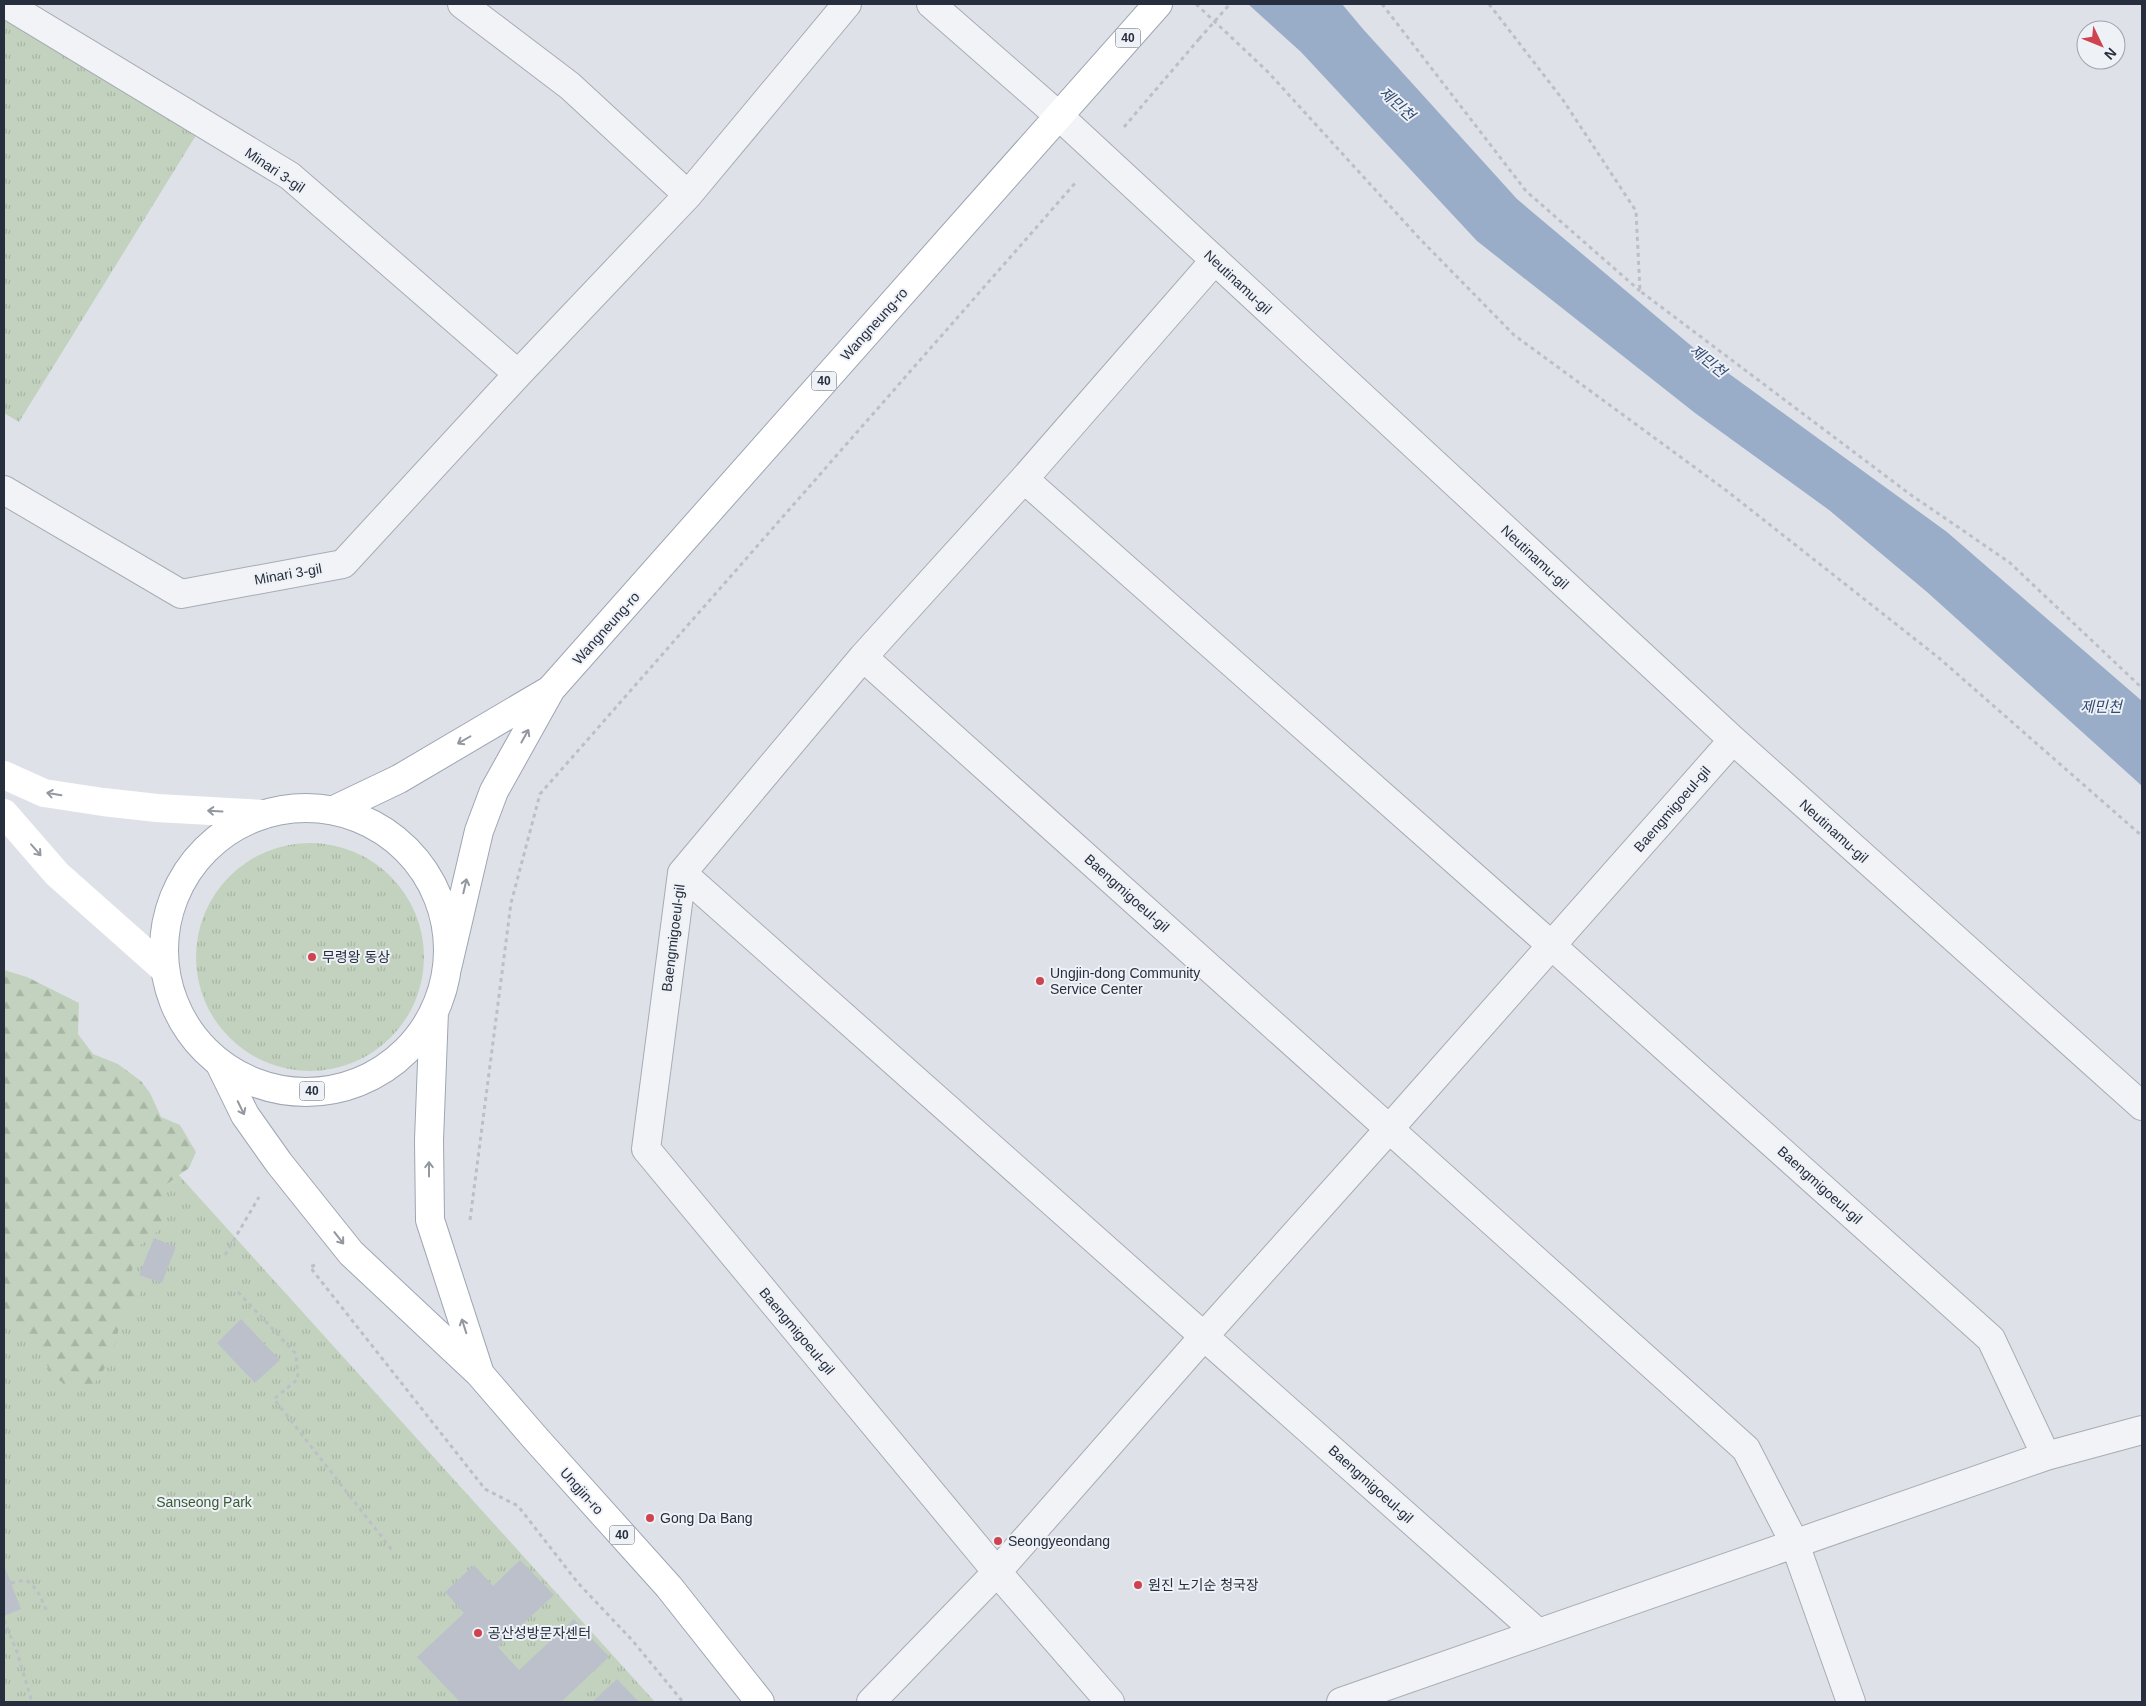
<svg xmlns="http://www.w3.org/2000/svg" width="2146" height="1706" font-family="Helvetica,'Noto Sans KR',sans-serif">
<defs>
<pattern id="grass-tufts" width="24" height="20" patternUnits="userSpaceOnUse" patternTransform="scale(1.25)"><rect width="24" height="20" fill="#c3d2bf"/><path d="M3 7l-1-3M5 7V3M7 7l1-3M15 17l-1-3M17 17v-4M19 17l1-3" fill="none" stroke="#a8b5a5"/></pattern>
<pattern id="forest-firs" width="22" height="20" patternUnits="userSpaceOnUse" patternTransform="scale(1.25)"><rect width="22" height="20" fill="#c3d2bf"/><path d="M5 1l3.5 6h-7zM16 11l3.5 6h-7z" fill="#a8b5a5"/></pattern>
</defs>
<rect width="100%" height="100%" fill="#dee2e8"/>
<path fill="url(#grass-tufts)" d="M4 4 203 124 19 422 4 413Z
M196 957a114 114 0 1 1 228 0a114 114 0 1 1-228 0Z
M4 1019 158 1152 655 1702H4Z"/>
<path fill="url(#forest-firs)" d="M4 970 27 977 79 1003 78 1034 93 1054 118 1064 141 1081 150 1093 161 1117 180 1125 196 1152 189 1168 164 1186 165 1205 160 1229 139 1246 131 1274 141 1292 137 1304 121 1316C116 1345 112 1361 93 1385L70 1387 52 1376 42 1353 27 1331 4 1324Z"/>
<path fill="#99adc9" d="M1248 4H1342L1363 29 1517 199 1695 349 1947 532 2142 701V786L1927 592 1829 510 1695 413 1477 241 1301 52Z"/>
<path fill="#bcc0cb" d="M154 1238 176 1247 162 1283 139 1275Z
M241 1319 280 1360 255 1383 217 1343Z
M520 1560 554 1595 498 1647 519 1670 574 1619 609 1657 561 1702H460L417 1657 464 1613 445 1592 474 1565 493 1586Z
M4 1565 21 1609 4 1616Z
M617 1679 639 1702H592Z"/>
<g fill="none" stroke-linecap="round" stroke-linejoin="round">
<defs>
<path id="minor" d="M6 4 290 176 518 374
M462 4 570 86 688 195
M931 4 1059 116 1733 740 2142 1106
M1024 479 1551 945 1991 1339 2046 1456
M4 490 181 594 343 564 518 374 688 195 847 4
M863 657 1746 1449 1795 1544 1851 1702
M682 873 1538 1633
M682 873 646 1149 997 1572 1110 1702
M682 873 863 657 1024 479 1215 260
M871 1702 997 1572 1205 1335 1390 1128 1733 740
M1341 1702 2046 1456 2142 1430"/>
<path id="primary" d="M164 950a142 142 0 1 1 284 0a142 142 0 1 1-284 0Z
M334 810 399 779 550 690
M447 968 479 831 494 791 551 689 1158 4
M434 1011 429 1140 430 1220 479 1371
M220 1064 245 1115 279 1163 351 1253 479 1373 536 1439 669 1587 760 1702"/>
</defs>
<use href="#minor" stroke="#a7acb5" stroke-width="30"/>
<use href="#primary" stroke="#9ea5b4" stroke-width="30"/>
<path stroke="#bcc0c6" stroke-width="3" stroke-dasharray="4 4" stroke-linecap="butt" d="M1196 4 1268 72 1420 239 1514 335 1727 491 1939 658 2142 836
M1382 4 1526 191 1640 291
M1489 4 1563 100 1636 211 1640 291 1911 495 2009 562 2142 688
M1124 127 1199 39
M470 1220 511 903 540 794 1077 181
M225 1255 259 1197
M315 1265 310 1267 485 1489 518 1506 578 1583 632 1640 683 1702
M238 1292 296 1354 298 1379 274 1399 392 1550
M11 1583 26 1580C38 1588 42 1600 47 1612
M4 1620 17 1652 32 1702"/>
<use href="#minor" stroke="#f1f3f6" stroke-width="28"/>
<path stroke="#fff" stroke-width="28" d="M4 775 44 793 103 802 157 808 264 814
M4 813 57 874 164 969"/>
<use href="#primary" stroke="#fff" stroke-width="28"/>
<path stroke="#bcc0c6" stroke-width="3" stroke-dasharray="4 4" stroke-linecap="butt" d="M1199 39 1230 4"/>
</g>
<defs><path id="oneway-shaft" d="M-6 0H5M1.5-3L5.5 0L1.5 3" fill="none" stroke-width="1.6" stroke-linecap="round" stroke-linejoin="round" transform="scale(1.25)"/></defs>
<g stroke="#93979f">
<use href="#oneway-shaft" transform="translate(525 736) rotate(-61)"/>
<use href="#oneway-shaft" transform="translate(464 740) rotate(150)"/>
<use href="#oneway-shaft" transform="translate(54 794) rotate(-171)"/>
<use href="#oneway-shaft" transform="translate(215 811) rotate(-177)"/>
<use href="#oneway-shaft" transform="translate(36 850) rotate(49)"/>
<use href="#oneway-shaft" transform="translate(465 886) rotate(-77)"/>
<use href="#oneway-shaft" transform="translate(241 1108) rotate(64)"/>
<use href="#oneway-shaft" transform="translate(429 1169) rotate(-90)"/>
<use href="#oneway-shaft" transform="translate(339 1238) rotate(52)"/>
<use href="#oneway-shaft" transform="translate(464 1326) rotate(-108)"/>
</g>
<g fill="#cf424f" stroke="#eef1f6" stroke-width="2">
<circle cx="312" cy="957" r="5"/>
<circle cx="1040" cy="981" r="5"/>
<circle cx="650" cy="1518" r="5"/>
<circle cx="998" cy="1541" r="5"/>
<circle cx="1138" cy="1585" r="5"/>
<circle cx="478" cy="1633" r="5"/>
</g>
<g text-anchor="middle" stroke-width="4" stroke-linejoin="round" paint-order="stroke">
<g fill="#eef1f6" stroke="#636976" stroke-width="1">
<rect x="1115.5" y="28.5" width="25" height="19" rx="4"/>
<rect x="811.5" y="371.5" width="25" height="19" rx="4"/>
<rect x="299.5" y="1081.5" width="25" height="19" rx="4"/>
<rect x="609.5" y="1525.5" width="25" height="19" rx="4"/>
</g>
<g font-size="12" font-weight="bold" fill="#272f3f">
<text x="1128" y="42">40</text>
<text x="824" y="385">40</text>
<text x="312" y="1095">40</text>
<text x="622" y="1539">40</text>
</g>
<g font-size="14" fill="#272f3f" stroke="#eef1f6">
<text transform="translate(275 170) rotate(34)" y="5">Minari 3-gil</text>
<text transform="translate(1238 282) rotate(43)" y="5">Neutinamu-gil</text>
<text transform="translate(874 324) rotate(-48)" y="5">Wangneung-ro</text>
<text transform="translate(1535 557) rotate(43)" y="5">Neutinamu-gil</text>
<text transform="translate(288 574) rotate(-10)" y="5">Minari 3-gil</text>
<text transform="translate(606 628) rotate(-48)" y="5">Wangneung-ro</text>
<text transform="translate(1672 809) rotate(-49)" y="5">Baengmigoeul-gil</text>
<text transform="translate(1834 831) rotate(42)" y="5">Neutinamu-gil</text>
<text transform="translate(1127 893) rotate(42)" y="5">Baengmigoeul-gil</text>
<text transform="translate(673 938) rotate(-83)" y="5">Baengmigoeul-gil</text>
<text transform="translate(1820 1185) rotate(42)" y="5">Baengmigoeul-gil</text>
<text transform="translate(797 1331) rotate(50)" y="5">Baengmigoeul-gil</text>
<text transform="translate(1371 1484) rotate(42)" y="5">Baengmigoeul-gil</text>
<text transform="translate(582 1491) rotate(48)" y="5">Ungjin-ro</text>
</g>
<g font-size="14" fill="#272f3f" stroke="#eef1f6" text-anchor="start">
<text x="322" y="962">무령왕 동상</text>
<text x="1050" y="978">Ungjin-dong Community<tspan x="1050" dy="16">Service Center</tspan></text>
<text x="660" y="1523">Gong Da Bang</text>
<text x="1008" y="1546">Seongyeondang</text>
<text x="1148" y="1590">원진 노기순 청국장</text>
<text x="488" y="1638">공산성방문자센터</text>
</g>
<g font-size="14" fill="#3a5b35" stroke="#eef1f6">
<text x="204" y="1507">Sanseong Park</text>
</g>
<g font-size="15" font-style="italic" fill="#314b73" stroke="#eef1f6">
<text transform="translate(1397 104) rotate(42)" y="5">제민천</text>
<text transform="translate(1708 361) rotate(39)" y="5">제민천</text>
<text x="2101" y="712">제민천</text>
</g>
</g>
<rect width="2146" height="1706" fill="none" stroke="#272f3f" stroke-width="10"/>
<g transform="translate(2101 45) rotate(133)"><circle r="24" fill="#eef1f6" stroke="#9ea3ad"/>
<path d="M0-4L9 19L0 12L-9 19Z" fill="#cf424f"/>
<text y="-8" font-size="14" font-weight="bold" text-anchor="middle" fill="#272f3f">N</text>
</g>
</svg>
